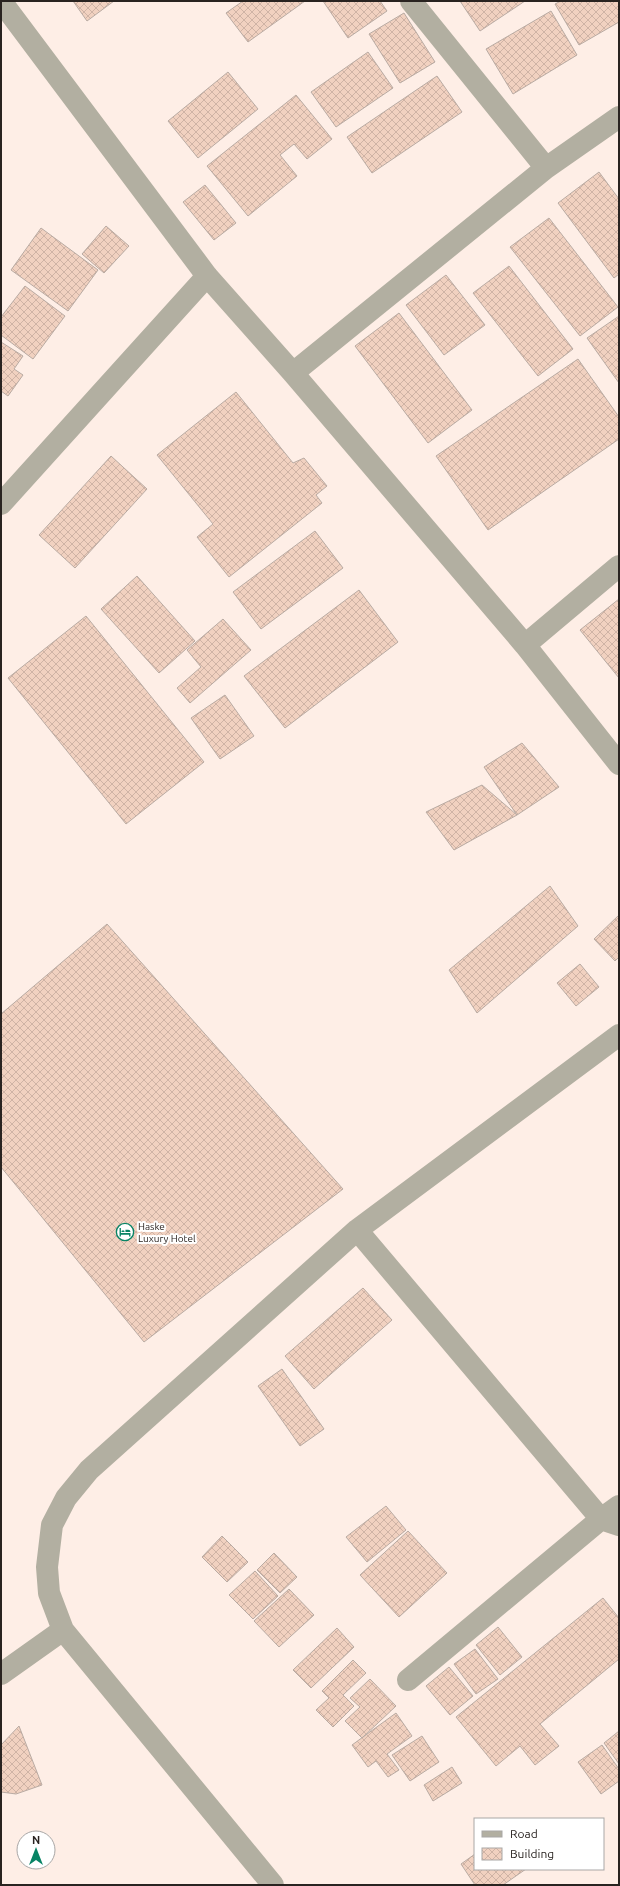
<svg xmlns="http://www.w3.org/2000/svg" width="620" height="1886" font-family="Ubuntu,sans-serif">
<defs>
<pattern id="building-cross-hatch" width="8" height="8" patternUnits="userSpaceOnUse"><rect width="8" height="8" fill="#f1d1c0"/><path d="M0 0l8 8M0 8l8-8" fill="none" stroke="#cfb3a5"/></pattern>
</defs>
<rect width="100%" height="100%" fill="#feeee6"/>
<path fill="url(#building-cross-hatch)" stroke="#b9aba3" d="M73 1H114L87 21Z
M243 1H305L248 42 226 13Z
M323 1H380L387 11 348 38Z
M460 1H525L480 31Z
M561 1H619V22L579 45 555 4Z
M551 11 577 55 513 94 486 49Z
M404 13 435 62 400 83 369 34Z
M368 52 393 88 336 127 311 92Z
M228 72 258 109 198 158 168 121Z
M437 76 462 112 372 173 347 137Z
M296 95 332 139 307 159 294 144 280 155 297 176 248 216 207 166Z
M599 172 619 199V274L614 278 558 203Z
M205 185 236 223 214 240 183 202Z
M549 218 618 307 580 336 510 247Z
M106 226 129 246 104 273 82 254Z
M41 228 98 270 68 311 11 270Z
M509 266 573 349 538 376 473 293Z
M446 275 485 325 444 355 406 305Z
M25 286 65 316 33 359 1 335V317Z
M399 313 472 410 428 443 355 346Z
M619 316V383L587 338Z
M1 342 23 356 14 369 23 375 8 396 1 391Z
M578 359 619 417V439L488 530 436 456Z
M236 392 293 463 304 458 327 486 316 495 322 503 229 577 197 537 213 524 157 455Z
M111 456 147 489 75 568 39 535Z
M315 531 343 568 261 629 233 592Z
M137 576 195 641 159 673 101 609Z
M359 590 398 642 285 728 244 676Z
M619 599V678L580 630Z
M86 616 204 762 126 824 8 678Z
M223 619 251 650 190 703 177 688 201 667 187 650Z
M225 695 254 736 220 759 191 718Z
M522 743 559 787 517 815 484 767Z
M482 785 517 815 454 850 426 812Z
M550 886 578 926 477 1013 449 970Z
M619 915V957L615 961 594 939Z
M107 924 343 1189 144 1342 1 1167V1014Z
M580 964 599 987 576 1006 557 983Z
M363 1288 392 1320 314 1389 285 1356Z
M282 1369 324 1429 300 1446 258 1386Z
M386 1506 406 1530 367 1562 346 1537Z
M408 1531 447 1573 399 1617 360 1575Z
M222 1536 248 1562 227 1582 202 1557Z
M274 1553 297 1577 280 1593 257 1570Z
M255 1571 278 1596 253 1619 229 1595Z
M289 1589 314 1615 279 1647 254 1621Z
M603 1598 619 1618V1659L540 1724 559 1746 535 1765 520 1746 496 1766 456 1717Z
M498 1627 522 1657 500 1675 476 1645Z
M337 1628 354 1647 311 1688 293 1670Z
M475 1649 498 1679 476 1694 454 1664Z
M353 1660 366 1673 343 1695 354 1706 333 1727 316 1710 329 1698 322 1691Z
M449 1667 473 1696 450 1715 426 1686Z
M370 1679 396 1706 362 1738 345 1721 360 1707 350 1698Z
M396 1713 412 1736 387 1754 399 1770 388 1777 376 1761 368 1767 352 1745Z
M19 1726 42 1785 16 1794 1 1792V1745Z
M619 1731V1764L604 1743Z
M422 1736 439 1762 410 1781 392 1755Z
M602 1745 619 1769V1781L601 1794 578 1762Z
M452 1767 462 1783 433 1801 424 1785Z
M475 1854V1869H526L503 1885H475L461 1864Z"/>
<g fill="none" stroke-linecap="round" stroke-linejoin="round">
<path stroke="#b2afa1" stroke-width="22" d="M1 1 207 276 293 373 525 645 619 764
M411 1 546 168
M293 373 546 168 619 117
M1 504 207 276
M525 645 619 566
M357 1230 601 1519 619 1525
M1 1674 63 1630
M408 1680 601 1519 619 1506
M273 1885 63 1630 49 1593 47 1567 52 1525 66 1498 89 1470 357 1230 619 1035"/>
</g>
<defs>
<symbol id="hotel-ring" viewBox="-11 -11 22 22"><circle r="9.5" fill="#fff" stroke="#088465" stroke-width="1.5"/><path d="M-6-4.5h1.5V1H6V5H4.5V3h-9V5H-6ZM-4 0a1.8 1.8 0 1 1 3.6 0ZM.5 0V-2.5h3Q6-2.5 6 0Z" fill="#088465"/></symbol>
</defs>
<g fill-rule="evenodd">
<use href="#hotel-ring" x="115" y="1222" width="20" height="20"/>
</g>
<g text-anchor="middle" stroke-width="4" stroke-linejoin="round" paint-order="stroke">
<g font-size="10" fill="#292320" stroke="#fff" text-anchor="start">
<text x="138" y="1230">Haske<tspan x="138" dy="12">Luxury Hotel</tspan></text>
</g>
</g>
<rect width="620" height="1886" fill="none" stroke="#292320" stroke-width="4"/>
<rect x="474" y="1818" width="130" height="52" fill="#ffffff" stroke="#a9a7a6"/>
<rect x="482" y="1831" width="20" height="6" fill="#b2afa1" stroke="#a9a7a6"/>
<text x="510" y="1838" font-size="12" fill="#292320">Road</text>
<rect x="482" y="1848" width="20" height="12" fill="url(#building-cross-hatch)" stroke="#a9a7a6"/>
<text x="510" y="1858" font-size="12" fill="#292320">Building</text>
<g transform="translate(36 1850)"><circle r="19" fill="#ffffff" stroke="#a9a7a6"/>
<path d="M0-3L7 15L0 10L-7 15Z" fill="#088465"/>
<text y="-6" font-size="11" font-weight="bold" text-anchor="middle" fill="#292320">N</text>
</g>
</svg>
